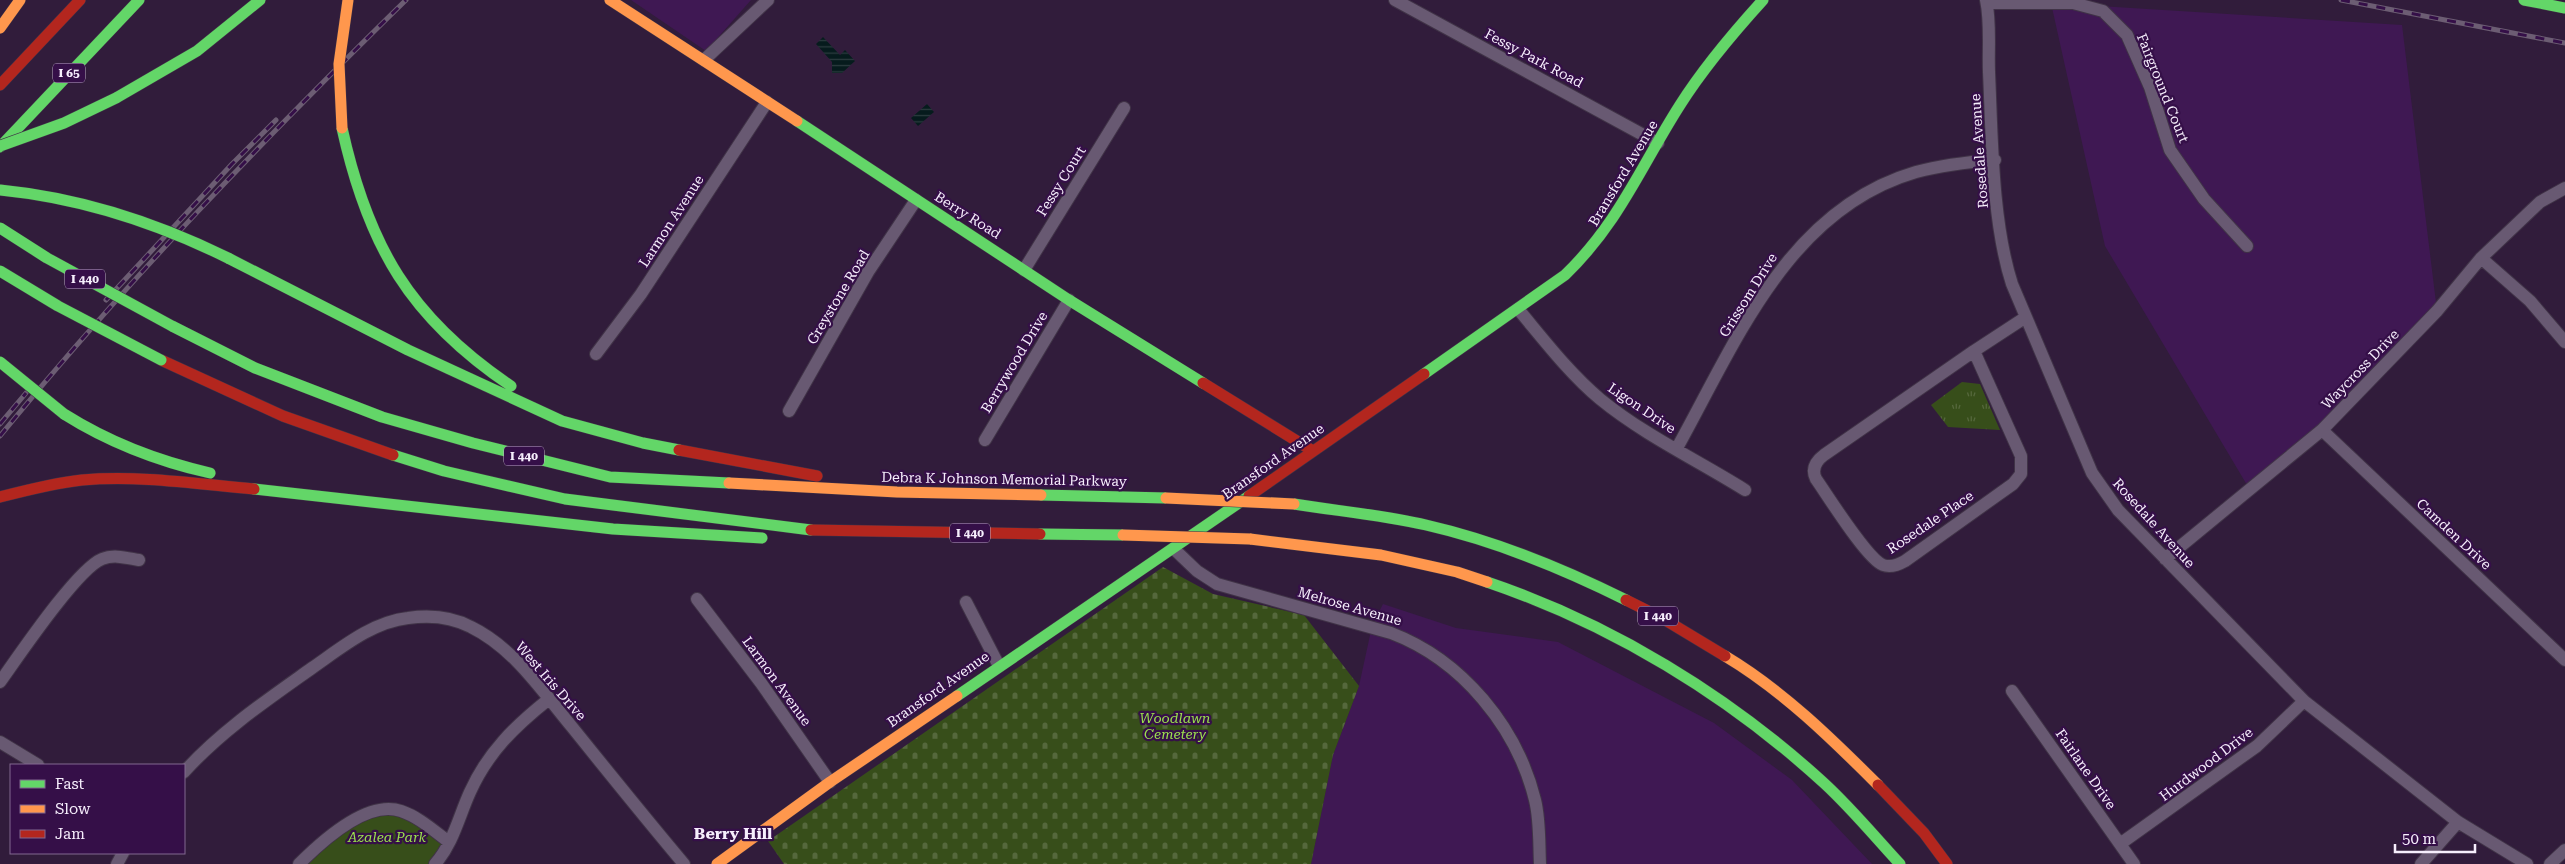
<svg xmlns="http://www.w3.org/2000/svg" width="2565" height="864" font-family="'Roboto Serif',serif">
<defs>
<pattern id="grass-tufts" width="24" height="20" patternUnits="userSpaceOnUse" patternTransform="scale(1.25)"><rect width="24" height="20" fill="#374e1a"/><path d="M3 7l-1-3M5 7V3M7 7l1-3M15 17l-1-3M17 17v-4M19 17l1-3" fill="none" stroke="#55683c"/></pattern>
<pattern id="cemetery-stones" width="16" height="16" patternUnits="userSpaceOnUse" patternTransform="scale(1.25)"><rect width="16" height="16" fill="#374e1a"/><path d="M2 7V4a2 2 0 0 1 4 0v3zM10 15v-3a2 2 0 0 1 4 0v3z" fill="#55683c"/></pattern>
<pattern id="water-rules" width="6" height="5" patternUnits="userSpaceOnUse" patternTransform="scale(1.25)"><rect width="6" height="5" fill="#061b1d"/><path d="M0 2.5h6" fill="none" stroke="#2b3c3f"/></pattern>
</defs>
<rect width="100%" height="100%" fill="#311c3b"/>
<path fill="#3f1853" d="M631 0H751L706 51Z
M2051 3 2402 25 2437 311 2322 430 2250 490 2105 246Z
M1383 604 1456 628 1558 642 1714 723 1792 780 1872 864H1311L1333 755 1359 686 1372 626Z"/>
<path fill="url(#grass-tufts)" d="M1962 382 1980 384 2000 430 1948 427 1931 405Z"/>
<path fill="url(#cemetery-stones)" d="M1163 567 1213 594 1304 615 1359 686 1333 755 1311 864H784L768 841Z"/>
<path fill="#374e1a" d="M388 809 449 842 435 864H299L339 831Z"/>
<path fill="url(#water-rules)" d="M823 37 840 55 845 50 855 61 842 73H832V62L816 44Z
M927 104 934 112 918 126 911 118Z"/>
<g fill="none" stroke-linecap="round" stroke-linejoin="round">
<defs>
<path id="street" d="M1395 0 1658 143
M1986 0C1991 23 1988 49 1989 72 1992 138 1992 222 2012 284L2092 473 2118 510 2304 701 2458 822 2527 864
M1987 3H2073L2103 11 2127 35 2150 87 2170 150 2204 199 2247 246
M704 60 768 0
M2481 258 2530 301 2565 342
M1024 270 1124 108
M1518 309C1544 340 1569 373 1600 399 1644 435 1697 460 1745 490
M1974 351 2021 456V474L2013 484 1905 561C1898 565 1891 568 1883 565 1867 559 1828 496 1816 479 1811 469 1816 461 1824 455Z
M1974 351 2026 317
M596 354 641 294 767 102
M789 411 868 272 916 200
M2322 430 2565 660
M985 440 1069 300
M1677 448C1736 342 1788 209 1916 172 1942 165 1968 162 1995 160
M1174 549 1197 571 1217 584 1391 633C1462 660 1517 727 1535 800 1540 820 1539 843 1540 864
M2165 559 2322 430 2437 311 2481 258 2540 202 2565 188
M697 599 761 683 830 782
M966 602 999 666
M0 682C18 657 77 569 102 559 114 554 127 558 139 560
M2012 691 2134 864
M0 742 38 765
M184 772C221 731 267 700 312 668 341 648 372 622 408 618 429 615 452 617 471 627 514 648 542 691 572 727 609 773 646 819 684 864
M2120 844 2257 746 2304 701
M117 864 123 853
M299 864C321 842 367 799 401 811 419 817 434 831 449 842
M435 864C453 844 459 816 470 792 488 752 515 726 549 699
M2421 864 2458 822
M2550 864 2565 850"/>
<path id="fast" d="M2524 0 2565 8
M116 98 197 51 260 0
M797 121 1069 300 1203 383
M342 128C368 246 410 318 511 386
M0 147 139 0
M228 258 408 350 562 421 643 443 679 450
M172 326 255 368 382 417 473 443 610 477 729 483
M1424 374 1565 275C1619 223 1641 166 1680 105 1704 67 1733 33 1763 0
M64 414C110 443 157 461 210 473
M393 455 444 471 565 499 811 530
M254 489 613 529 762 538
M1041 495 1166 498
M1294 504C1338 511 1383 515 1426 525 1496 541 1562 568 1626 600
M1040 534 1123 535
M1487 582C1611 624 1728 695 1825 784 1852 809 1875 837 1900 864
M957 696 1249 496"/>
<path id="slow" d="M610 0 797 121
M0 28 20 0
M729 483 897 492 1041 495
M1250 539 1381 555 1457 572 1487 582
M1725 656C1782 690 1831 738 1878 785
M717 864 830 782 957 696"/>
<path id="jam" d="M0 85 80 0
M161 360 283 416 393 455
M1203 383 1313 451
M679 450 817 476
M1249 496 1424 374
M0 497C27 490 55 483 82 480 140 475 197 484 254 489
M811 530 1040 534
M1626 600 1662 618 1725 656
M1878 785 1924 833 1947 864"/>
</defs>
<use href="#street" stroke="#403347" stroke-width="14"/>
<use href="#fast" stroke="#403347" stroke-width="12"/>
<use href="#slow" stroke="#403347" stroke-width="12"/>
<use href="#jam" stroke="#403347" stroke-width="12"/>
<use href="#street" stroke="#685972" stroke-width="12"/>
<use href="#fast" stroke="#63d668" stroke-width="11"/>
<use href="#slow" stroke="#ff974d" stroke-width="11"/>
<use href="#jam" stroke="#b3261e" stroke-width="11"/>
<defs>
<path id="rail" d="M2341 0 2565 43
M106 300 232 164 276 120
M0 424 26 393
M0 436C126 282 264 139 406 0"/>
</defs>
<use href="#rail" stroke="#6c5d73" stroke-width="5"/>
<use href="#rail" stroke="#350f48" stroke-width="3" stroke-dasharray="9" stroke-linecap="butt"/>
<defs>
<path id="fast-bridge" d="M0 146 64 123 116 98
M0 190C82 198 155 222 228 258
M0 228 47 258 172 326
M0 271 58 306 161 360
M0 362 64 414"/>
<path id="slow-bridge" d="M342 128 339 64 348 0
M1166 498 1294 504
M1123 535 1250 539"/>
</defs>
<use href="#fast-bridge" stroke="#403347" stroke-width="12" stroke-linecap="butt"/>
<use href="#slow-bridge" stroke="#403347" stroke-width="12" stroke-linecap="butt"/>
<use href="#fast-bridge" stroke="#63d668" stroke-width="11"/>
<use href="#slow-bridge" stroke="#ff974d" stroke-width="11"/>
</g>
<g text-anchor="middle" stroke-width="4.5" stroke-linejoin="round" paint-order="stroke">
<g fill="#350f48" stroke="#bcabc6" stroke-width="1">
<rect x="53" y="63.5" width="32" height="19" rx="4"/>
<rect x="65" y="269.5" width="40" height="19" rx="4"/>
<rect x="504" y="446.5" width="40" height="19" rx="4"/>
<rect x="950" y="523.5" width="40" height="19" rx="4"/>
<rect x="1638" y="606.5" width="40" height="19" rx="4"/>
</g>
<g font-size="12" font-weight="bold" fill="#f6eefc">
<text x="69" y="77">I 65</text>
<text x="85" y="283">I 440</text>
<text x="524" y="460">I 440</text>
<text x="970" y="537">I 440</text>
<text x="1658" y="620">I 440</text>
</g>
<g font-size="14" fill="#f6eefc" stroke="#350f48">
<text transform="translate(1534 58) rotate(28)" y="5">Fessy Park Road</text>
<text transform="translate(2163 88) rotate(68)" y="5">Fairground Court</text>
<text transform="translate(1979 151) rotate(-94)" y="5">Rosedale Avenue</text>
<text transform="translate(1623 173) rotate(-59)" y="5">Bransford Avenue</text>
<text transform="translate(1061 181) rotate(-58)" y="5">Fessy Court</text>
<text transform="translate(968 215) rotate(32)" y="5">Berry Road</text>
<text transform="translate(671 221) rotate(-57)" y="5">Larmon Avenue</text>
<text transform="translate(1748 295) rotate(-58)" y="5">Grissom Drive</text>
<text transform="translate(838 297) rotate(-59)" y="5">Greystone Road</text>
<text transform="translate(1014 362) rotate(-59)" y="5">Berrywood Drive</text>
<text transform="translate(2360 369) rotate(-46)" y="5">Waycross Drive</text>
<text transform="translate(1642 408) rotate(34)" y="5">Ligon Drive</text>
<text transform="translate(1273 461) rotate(-35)" y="5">Bransford Avenue</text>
<text transform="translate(1004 479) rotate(1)" y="5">Debra K Johnson Memorial Parkway</text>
<text transform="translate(1930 522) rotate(-34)" y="5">Rosedale Place</text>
<text transform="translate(2154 523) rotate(48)" y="5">Rosedale Avenue</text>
<text transform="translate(2454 534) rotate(43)" y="5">Camden Drive</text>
<text transform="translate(1350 606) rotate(16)" y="5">Melrose Avenue</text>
<text transform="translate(551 681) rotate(49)" y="5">West Iris Drive</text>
<text transform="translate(777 681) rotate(54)" y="5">Larmon Avenue</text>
<text transform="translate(938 689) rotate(-35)" y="5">Bransford Avenue</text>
<text transform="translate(2206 764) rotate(-37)" y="5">Hurdwood Drive</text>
<text transform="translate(2086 769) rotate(55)" y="5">Fairlane Drive</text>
</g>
<g font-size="14" font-style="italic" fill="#9be14e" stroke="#350f48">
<text x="1175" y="723">Woodlawn<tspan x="1175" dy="16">Cemetery</tspan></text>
<text x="387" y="842">Azalea Park</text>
</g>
<g font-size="16" font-weight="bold" fill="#f6eefc" stroke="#350f48">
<text x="733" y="839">Berry Hill</text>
</g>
</g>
<rect x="10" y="764" width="175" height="90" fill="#350f48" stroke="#826890"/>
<rect x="20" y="780" width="25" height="8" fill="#63d668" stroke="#826890"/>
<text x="55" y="789" font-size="15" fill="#f6eefc">Fast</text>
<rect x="20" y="805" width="25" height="8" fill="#ff974d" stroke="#826890"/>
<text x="55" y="814" font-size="15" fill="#f6eefc">Slow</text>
<rect x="20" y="830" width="25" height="8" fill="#b3261e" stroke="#826890"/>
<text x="55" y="839" font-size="15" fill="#f6eefc">Jam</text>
<path d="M2395 844v8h80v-8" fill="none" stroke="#f6eefc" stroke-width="2.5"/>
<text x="2402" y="844" font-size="15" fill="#f6eefc" stroke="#350f48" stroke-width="4" paint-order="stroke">50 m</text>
</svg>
